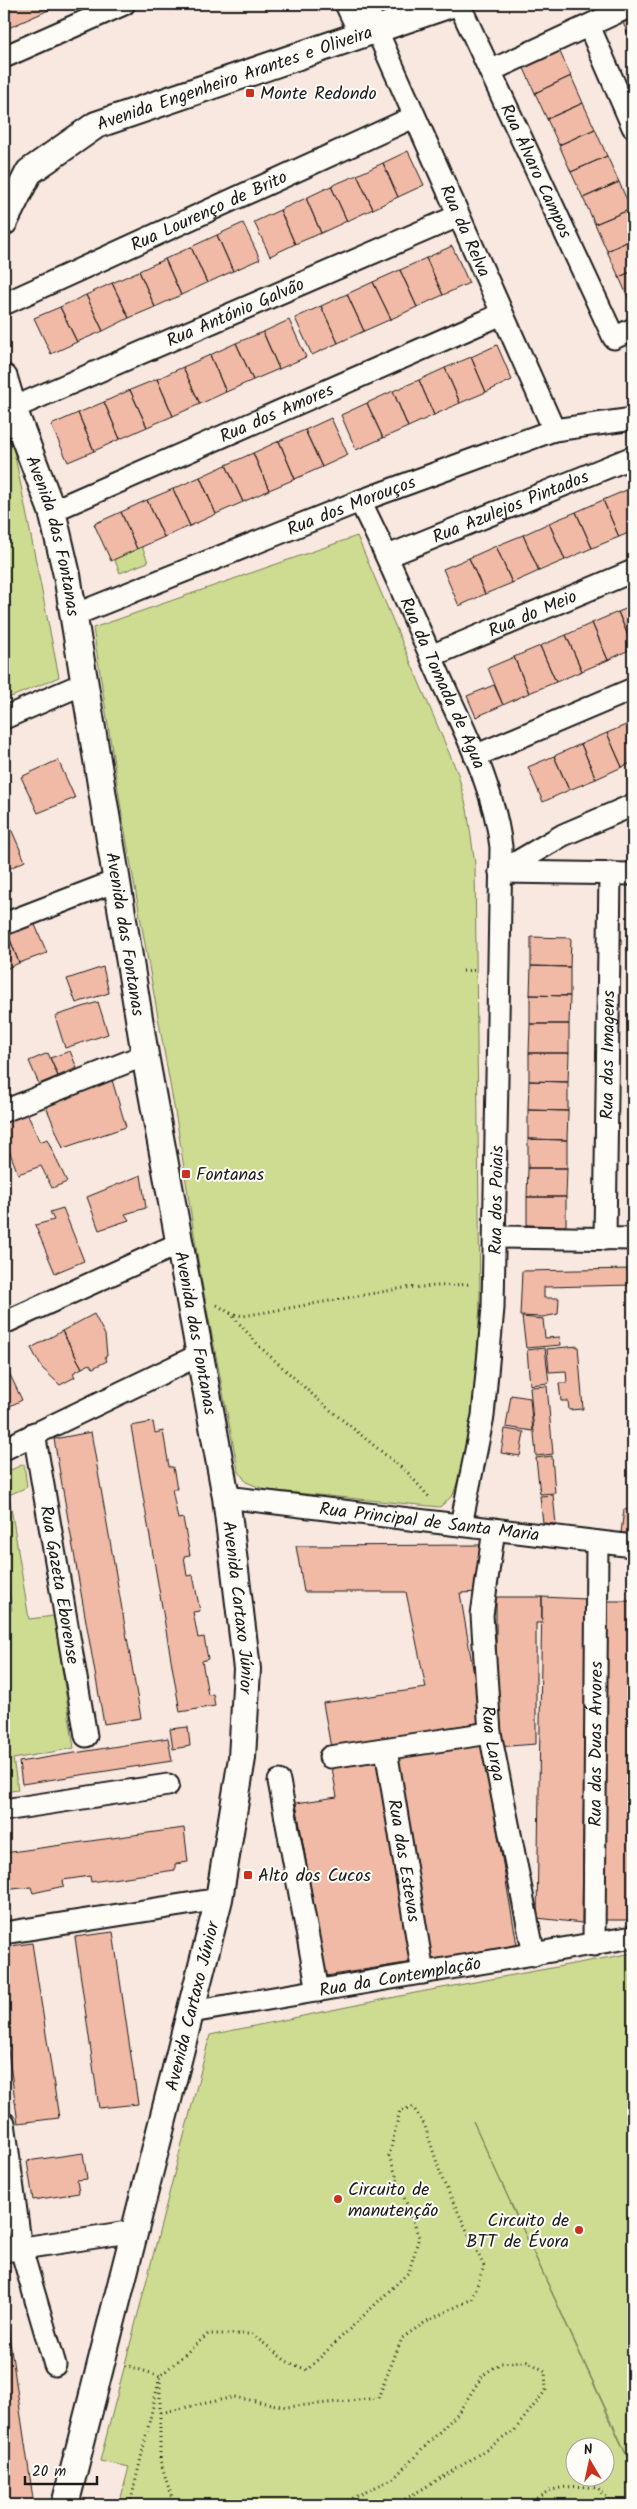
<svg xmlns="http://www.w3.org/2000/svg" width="637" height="2509" font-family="Kalam,sans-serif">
<rect width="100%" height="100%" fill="#f9e8df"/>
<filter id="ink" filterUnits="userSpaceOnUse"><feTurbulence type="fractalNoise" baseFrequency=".02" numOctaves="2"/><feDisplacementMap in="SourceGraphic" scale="10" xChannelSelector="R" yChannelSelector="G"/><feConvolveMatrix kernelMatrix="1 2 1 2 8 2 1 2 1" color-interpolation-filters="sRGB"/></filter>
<g filter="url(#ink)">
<path fill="#cddc90" stroke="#747c56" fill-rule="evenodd" d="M4 401 59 677 4 700Z
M134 526 148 562 120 573 106 538Z
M357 536 458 774 467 809 475 864 480 1301 475 1400 463 1465 453 1495 440 1507 266 1490 246 1482 238 1470 200 1273 178 1129 122 815 93 628Z
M24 1464 27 1487 9 1495 29 1619 54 1616 74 1748 13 1759 18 1790 4 1792V1612L12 1610 4 1561V1473Z
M633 1953V2468L473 2121 633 2470V2505H119L129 2467 100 2461 210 2035 415 1993ZM604 2446V2476H574V2446Z"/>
<path fill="#f1baa6" stroke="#1c1c1c" d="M4 4H62L4 30Z
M633 18V45L623 23Z
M559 50 571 76 535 93 523 66Z
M571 76 583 103 547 119 535 93Z
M583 103 595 129 559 145 547 119Z
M595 129 607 156 571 172 559 145Z
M408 151 424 185 398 197 383 163Z
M607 156 619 182 583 198 571 172Z
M383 163 398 197 373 209 357 175Z
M357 175 373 209 347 221 331 186Z
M619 182 631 209 595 224 583 198Z
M331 186 347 221 321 233 306 198Z
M306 198 321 233 295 244 280 210Z
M631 209 633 214V239L607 251 595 224Z
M280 210 295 244 270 256 254 222Z
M243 223 260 259 233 271 217 235Z
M217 235 233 271 207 283 191 247Z
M633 239V271L619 277 607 251Z
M452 246 469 283 443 295 426 258Z
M191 247 207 283 181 295 165 259Z
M426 258 443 295 417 307 400 270Z
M165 259 181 295 155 307 139 271Z
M400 270 417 307 391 319 373 282Z
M139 271 155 307 129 318 112 283Z
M633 271V302L631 304 619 277Z
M373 282 391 319 364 331 347 294Z
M112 283 129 318 103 331 86 295Z
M347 294 364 331 338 343 321 306Z
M86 295 103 331 77 342 60 307Z
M321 306 338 343 312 355 295 318Z
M60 307 77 342 51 354 34 318Z
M289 320 306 357 279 369 263 332Z
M263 332 279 369 253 380 236 343Z
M236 343 253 380 226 392 210 355Z
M497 345 512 380 486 392 471 357Z
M210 355 226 392 200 404 183 367Z
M471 357 486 392 460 403 445 368Z
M183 367 200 404 173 416 157 379Z
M445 368 460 403 434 415 419 380Z
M157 379 173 416 147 427 130 390Z
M419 380 434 415 408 427 393 391Z
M130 390 147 427 120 439 104 402Z
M393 391 408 427 383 438 367 403Z
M104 402 120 439 94 451 78 413Z
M367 403 383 438 356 450 341 415Z
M78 413 94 451 68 462 51 425Z
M331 418 348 455 322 467 305 430Z
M305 430 322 467 295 479 279 441Z
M279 441 295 479 269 490 253 453Z
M253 453 269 490 243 502 226 465Z
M226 465 243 502 216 514 200 477Z
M200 477 216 514 190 526 173 489Z
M173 489 190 526 164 537 147 500Z
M629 489 633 498V531L619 537 603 500Z
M147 500 164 537 137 549 121 512Z
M603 500 619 537 592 548 576 512Z
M121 512 137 549 111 561 94 524Z
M576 512 592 548 565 560 549 523Z
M549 523 565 560 539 571 523 535Z
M523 535 539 571 512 583 496 546Z
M496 546 512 583 485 594 469 558Z
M469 558 485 594 459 606 443 569Z
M633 606V646L618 612Z
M618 612 633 648 608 660 592 623Z
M592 623 608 660 582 671 566 635Z
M566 635 582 671 556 682 540 646Z
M540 646 556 682 529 693 514 657Z
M514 657 529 693 503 705 488 668Z
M494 685 503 705 476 717 467 696Z
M633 722V762L622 767 607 733Z
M607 733 622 767 596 779 581 744Z
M581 744 596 779 569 790 554 756Z
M554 756 569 790 543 802 528 767Z
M58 760 75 798 38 813 21 777Z
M9 824 25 861 4 871V826Z
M33 920 47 953 19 963 6 930Z
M9 936 19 963 4 970V938Z
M531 937 571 938 570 967 531 966Z
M531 966 570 967V996L530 995Z
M103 967 109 993 76 1003 67 979Z
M530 995 570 996 569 1024H530Z
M98 1002 108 1034 65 1048 55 1016Z
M530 1024H569V1053H529Z
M70 1051 77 1068 58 1076 50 1058Z
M48 1053 58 1076 39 1084 29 1061Z
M529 1053H569L568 1082 529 1081Z
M112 1080 126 1127 63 1148 45 1104Z
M529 1081 568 1082V1111L528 1110Z
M528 1110 568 1111 567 1140 528 1139Z
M26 1111 40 1142 47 1139 67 1182 52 1188 41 1166 18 1174 4 1137V1120Z
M528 1139 567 1140V1168H528Z
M528 1168H567L566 1197H527Z
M141 1175 146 1208 125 1214 129 1220 99 1230 87 1197Z
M527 1197H566V1226L527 1225Z
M63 1208 84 1261 55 1273 35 1225 54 1220 50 1212Z
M633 1269V1285L544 1287V1298H559L558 1314 543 1317 520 1316 522 1271Z
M94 1314 105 1335 107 1355 105 1356 107 1361 93 1368 90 1364 82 1368 62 1331Z
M522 1317 543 1319 545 1338 560 1337 561 1345 526 1348Z
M62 1331 82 1368 73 1373 75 1377 60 1385 42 1368 31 1348Z
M578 1346 583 1409 569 1410 568 1401H561L559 1383H567L566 1371 549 1372 547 1349Z
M545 1348 549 1383 530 1385 527 1350Z
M4 1362 22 1400 4 1409Z
M547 1386 553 1454 536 1456 530 1387Z
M511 1395 530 1398 533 1431 506 1427Z
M153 1422 155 1433 163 1431 169 1467H173L177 1489H172L178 1519 183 1518 190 1555 184 1556 187 1576 193 1575 200 1611 193 1612 198 1638 204 1637 208 1659 202 1661 208 1695 213 1694 215 1706 180 1712 131 1426Z
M505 1429 524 1432 520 1456 501 1453Z
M91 1432 141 1718 104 1724 54 1439Z
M552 1456 555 1493 540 1494 536 1458Z
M553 1495 556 1524 543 1523 540 1496Z
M624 1509 633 1510V1534L621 1533Z
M480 1545V1592L460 1593 482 1722 331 1748 323 1703 426 1688 406 1592H304L296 1546Z
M4 1573 9 1607 4 1608Z
M496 1597H542V1623H536V1744L496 1747Z
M542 1597 586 1599 582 1923 537 1918Z
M605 1601H633V1920H602Z
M188 1727 190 1746 173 1749 170 1729Z
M168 1738 172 1761 22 1784 19 1762Z
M482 1742 517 1945 431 1960 394 1756Z
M377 1762 412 1962 326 1976 296 1803 337 1797 332 1768Z
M184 1828 188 1862 175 1864V1870L91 1882 90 1876 63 1880 64 1886 33 1893 31 1887 4 1890V1853Z
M113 1932 138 2104 99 2108 75 1937Z
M32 1943 59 2118 18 2123 4 2020V1947Z
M83 2153 87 2179 77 2180 79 2193 33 2200 27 2161Z
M4 2301 34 2505H4Z"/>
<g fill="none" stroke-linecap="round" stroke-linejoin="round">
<defs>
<g id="minor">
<path d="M346 4 360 34"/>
<path id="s1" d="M365 4 554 430"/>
<path id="s2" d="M459 4 614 338 633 329"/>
<path d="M589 26 633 127"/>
<path d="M4 57 124 4"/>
<path d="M490 71 633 5"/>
<path id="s3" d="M4 304 414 117"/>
<path id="s4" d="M13 408 458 216"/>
<path id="s5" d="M360 501C388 556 411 612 436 668 461 725 494 784 501 847L493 1308 483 1416 461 1525"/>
<path id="s6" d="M52 511 502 314"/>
<path id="s7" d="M388 556 633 457"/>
<path id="s8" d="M74 615 360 501 554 430 633 419"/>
<path id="s9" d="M431 656 633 571"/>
<path d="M4 718 85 683"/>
<path d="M475 756 633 689"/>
<path d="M500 872 563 835 633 805"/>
<path d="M500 872 633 874"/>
<path d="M4 924 116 881"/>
<path d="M4 1111 145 1055"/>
<path d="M496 1237 633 1239"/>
<path id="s10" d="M605 1239 610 873"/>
<path d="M4 1323 178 1244"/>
<path id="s11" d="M34 1433 86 1736"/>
<path d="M4 1449 199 1355"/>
<path id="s12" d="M226 1497 633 1546"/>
<path id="s13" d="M494 1529 482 1615 490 1733 534 1955"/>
<path id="s14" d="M386 1750 423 1973"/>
<path d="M330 1757 490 1733"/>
<path d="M279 1781 318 1991"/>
<path d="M4 1810 168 1785"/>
<path d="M4 1933 219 1899"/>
<path id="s15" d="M594 1945 597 1542"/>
<path id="s16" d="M191 2012 633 1937"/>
<path d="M4 2123 21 2249 55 2365"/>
<path d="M4 2251 135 2231"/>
</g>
<g id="tertiary">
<path id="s17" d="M4 222 29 172 96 125 451 4"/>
<path id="s18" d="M4 378 13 408 52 511 67 575 145 1055 226 1497 247 1669 242 1758 219 1899 65 2505"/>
</g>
</defs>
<use href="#minor" stroke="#1c1c1c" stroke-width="25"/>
<use href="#tertiary" stroke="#1c1c1c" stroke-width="30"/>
<path stroke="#1c1c1c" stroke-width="3" stroke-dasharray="1 4" stroke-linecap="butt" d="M463 971 476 970
M217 1305 230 1313 260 1347 324 1405 408 1473 430 1498
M230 1313 243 1316 404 1288 471 1284
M125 2365 160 2376
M160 2382V2460L174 2505
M130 2505 160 2376 208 2334H252L286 2361 307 2370 409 2272 419 2237 389 2156 400 2110 413 2107 425 2126 443 2181 484 2266 472 2299 427 2321 402 2338 378 2398 287 2407 234 2397 160 2413
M339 2505 394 2478 458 2413 483 2375 501 2363 527 2361 545 2371 546 2390 514 2431 455 2470 395 2505
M529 2505C549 2485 571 2485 598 2488L614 2505"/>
<use href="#minor" stroke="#fdfcf7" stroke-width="21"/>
<use href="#tertiary" stroke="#fdfcf7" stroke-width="26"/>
</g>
</g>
<g fill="#c8321e" stroke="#fdfcf7" stroke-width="2">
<rect x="245" y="88" width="10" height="10" rx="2.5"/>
<rect x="181" y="1169" width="10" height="10" rx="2.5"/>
<rect x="243" y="1870" width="10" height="10" rx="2.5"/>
<circle cx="338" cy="2199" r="5"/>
<circle cx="579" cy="2230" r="5"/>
</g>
<g text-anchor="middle" stroke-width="4" stroke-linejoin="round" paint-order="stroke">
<g font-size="18" fill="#1c1c1c" stroke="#fdfcf7">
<text dy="6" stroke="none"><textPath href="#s17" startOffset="284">Avenida Engenheiro Arantes e Oliveira</textPath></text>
<text dy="6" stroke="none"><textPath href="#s2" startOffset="184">Rua Álvaro Campos</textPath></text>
<text dy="6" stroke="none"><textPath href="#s3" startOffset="225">Rua Lourenço de Brito</textPath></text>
<text dy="6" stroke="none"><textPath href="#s1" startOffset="248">Rua da Relva</textPath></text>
<text dy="6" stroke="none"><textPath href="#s4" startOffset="242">Rua António Galvão</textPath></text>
<text dy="6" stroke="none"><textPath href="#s6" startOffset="245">Rua dos Amores</textPath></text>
<text dy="6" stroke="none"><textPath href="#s8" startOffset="298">Rua dos Morouços</textPath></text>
<text dy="6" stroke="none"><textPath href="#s7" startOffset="132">Rua Azulejos Pintados</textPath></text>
<text dy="6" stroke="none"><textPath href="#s18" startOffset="166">Avenida das Fontanas</textPath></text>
<text dy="6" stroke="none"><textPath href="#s9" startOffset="110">Rua do Meio</textPath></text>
<text dy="6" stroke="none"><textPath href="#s5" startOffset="200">Rua da Tomada de Água</textPath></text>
<text dy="6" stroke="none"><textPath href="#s18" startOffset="571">Avenida das Fontanas</textPath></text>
<text dy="6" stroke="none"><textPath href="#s10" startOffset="184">Rua das Imagens</textPath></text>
<text transform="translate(496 1200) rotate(-89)" y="6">Rua dos Poiais</text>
<text dy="6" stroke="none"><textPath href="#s18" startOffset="976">Avenida das Fontanas</textPath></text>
<text dy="6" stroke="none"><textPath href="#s12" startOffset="205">Rua Principal de Santa Maria</textPath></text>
<text dy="6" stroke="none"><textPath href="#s11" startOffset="154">Rua Gazeta Eborense</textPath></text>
<text dy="6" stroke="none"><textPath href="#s18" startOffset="1254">Avenida Cartaxo Júnior</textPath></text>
<text dy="6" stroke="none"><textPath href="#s13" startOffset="216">Rua Larga</textPath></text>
<text dy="6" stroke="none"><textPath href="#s15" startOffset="201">Rua das Duas Árvores</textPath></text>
<text dy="6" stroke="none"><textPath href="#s14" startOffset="112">Rua das Estevas</textPath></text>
<text dy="6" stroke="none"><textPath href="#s16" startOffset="212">Rua da Contemplação</textPath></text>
<text transform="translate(192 2006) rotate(-76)" y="6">Avenida Cartaxo Júnior</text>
</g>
<g font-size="18" fill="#1c1c1c" stroke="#fdfcf7" text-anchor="start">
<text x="260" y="99">Monte Redondo</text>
<text x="196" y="1180">Fontanas</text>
<text x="258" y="1881">Alto dos Cucos</text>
<text x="348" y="2195">Circuito de<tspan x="348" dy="21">manutenção</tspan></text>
<text x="569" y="2226" text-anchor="end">Circuito de<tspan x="569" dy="21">BTT de Évora</tspan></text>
</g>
</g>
<rect width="637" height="2509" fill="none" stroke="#fdfcf7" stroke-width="20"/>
<rect x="10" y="10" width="617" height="2489" fill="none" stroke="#1c1c1c" stroke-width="2" filter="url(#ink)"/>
<g transform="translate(590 2462) rotate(351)"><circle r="24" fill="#fdfcf7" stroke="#a3a29f"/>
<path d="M0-4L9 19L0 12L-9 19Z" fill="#c8321e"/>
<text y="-8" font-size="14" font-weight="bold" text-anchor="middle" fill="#1c1c1c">N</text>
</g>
<path d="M25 2476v8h72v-8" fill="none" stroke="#1c1c1c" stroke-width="2.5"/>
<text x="32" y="2476" font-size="15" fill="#1c1c1c" stroke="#fdfcf7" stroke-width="4" paint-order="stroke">20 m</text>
</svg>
